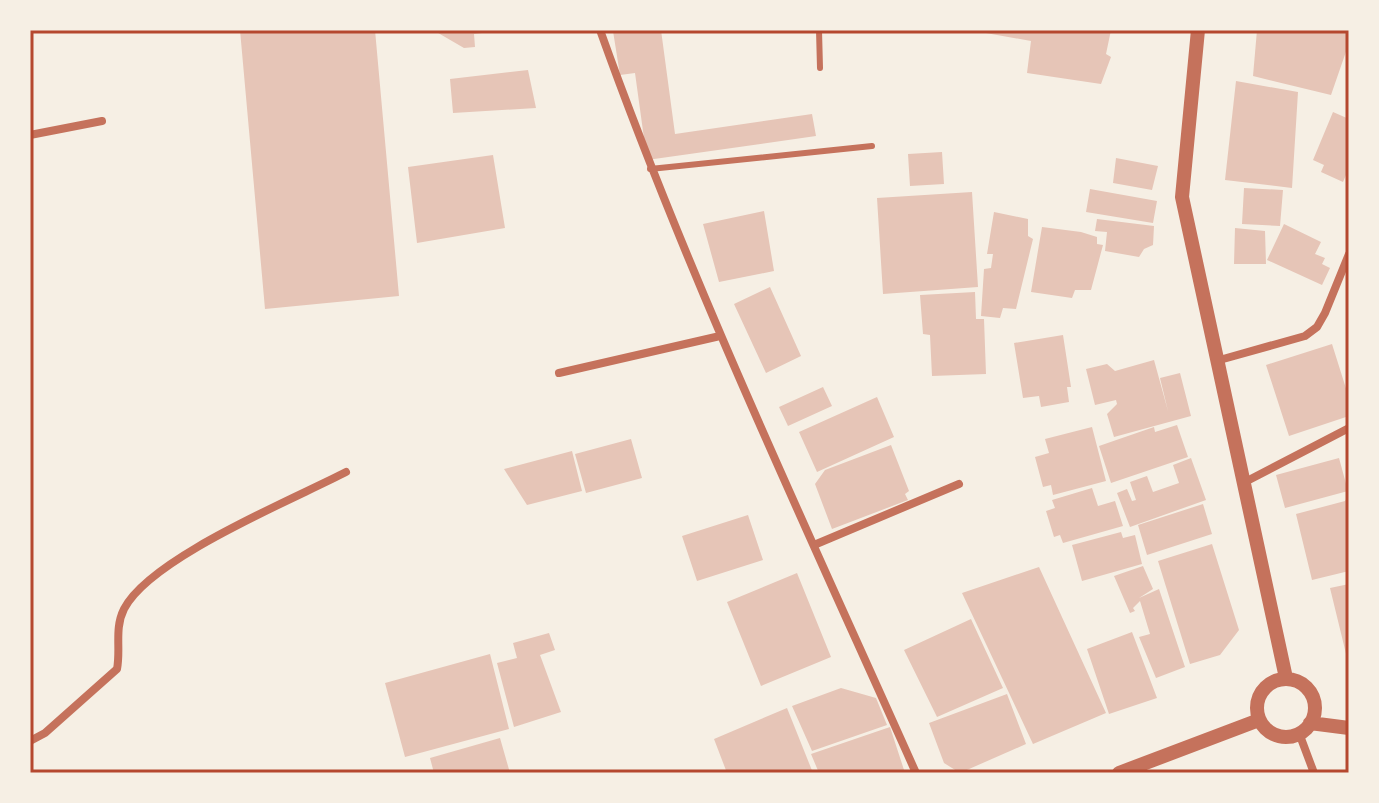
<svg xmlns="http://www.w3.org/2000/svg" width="1379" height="803" font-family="'Open Sans',sans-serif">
<rect width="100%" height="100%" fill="#f6efe4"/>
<path fill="#e6c5b7" d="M240 30H375L399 296 265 309Z
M433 30H490V32L474 34 475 47 464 48Z
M661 30 675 134 812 114 816 136 647 160 635 73 620 75 613 31Z
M969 30H1111L1106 54 1111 57 1101 84 1027 73 1031 41Z
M1257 30H1349V43L1331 95 1253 76Z
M528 70 536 108 453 113 450 79Z
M1236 81 1298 92 1292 188 1225 180Z
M1333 112 1349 119V177L1346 175 1343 182 1321 172 1324 165 1313 160Z
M942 152 944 184 910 186 908 154Z
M493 155 505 228 417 243 408 167Z
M1116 158 1158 166 1152 190 1113 183Z
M1244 188 1283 190 1280 226 1242 224Z
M1090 189 1157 201 1153 223 1086 212Z
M972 192 978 287 883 294 877 198Z
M764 211 774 271 719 282 703 224Z
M994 212 1028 219V236L1033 239 1016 309 1003 308 1000 318 981 316 984 269 991 268 993 254H987Z
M1097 219 1154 226 1153 245 1144 249 1139 257 1105 251 1107 232 1095 231Z
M1284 224 1321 242 1315 254 1325 258 1322 264 1330 268 1322 285 1267 260Z
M1042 227 1081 232 1097 237V244L1103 245 1091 290H1075L1072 298 1031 292Z
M1235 228 1265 231 1266 264H1234Z
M770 287 801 356 766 373 734 304Z
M975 292 976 319H984L986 374 932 376 930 335 923 334 920 295Z
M1063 335 1071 387H1067L1069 402 1041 407 1039 396 1023 398 1014 343Z
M1332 344 1349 398V416L1289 436 1266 365Z
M1154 360 1168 411 1160 378 1180 373 1191 416 1114 437 1107 414 1117 404 1116 400 1095 405 1086 369 1107 364 1115 371Z
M823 387 832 406 788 426 779 407Z
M877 397 894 437 817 472 799 432Z
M1177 425 1188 457 1111 483 1099 446 1154 427 1155 432Z
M1092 427 1106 481 1053 495 1051 485 1043 487 1035 457 1049 453 1045 439Z
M631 439 642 478 586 493 575 454Z
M891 445 909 491 905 494 908 500 832 529 815 484 825 470Z
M572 451 582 491 527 505 504 469Z
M1191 458 1206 500 1130 527 1117 493 1127 489 1132 501 1136 500 1130 482 1147 476 1153 492 1179 483 1173 465Z
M1339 458 1348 491 1285 508 1276 475Z
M1092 488 1098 506 1115 501 1123 526 1063 543 1060 535 1054 537 1046 511 1055 508 1052 500Z
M1349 494V571L1312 580 1296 514 1345 501Z
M1203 504 1212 534 1147 555 1138 525Z
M748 515 763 560 697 581 682 536Z
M1121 532 1123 538 1135 535 1142 564 1082 581 1072 545Z
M1212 544 1239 630 1220 655 1190 664 1158 561Z
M1143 566 1153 589 1139 598 1159 589 1185 667 1156 678 1139 637 1150 634 1140 601 1133 608 1135 611 1130 613 1114 576Z
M1039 567 1106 713 1033 744 962 593Z
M797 573 831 657 761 686 727 602Z
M1349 584V662H1348L1330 588Z
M971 619 1003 688 937 717 904 650Z
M1132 632 1157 698 1109 714 1087 649Z
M549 633 555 650 540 655 561 712 514 727 497 663 517 658 513 643Z
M490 654 509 729 405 757 385 683Z
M841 688 876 698 887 725 812 751 792 706Z
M1007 694 1026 744 960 773 944 763 929 723Z
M787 708 813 773H727L714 739Z
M890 727 905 773H819L811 754Z
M500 738 510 773H434L430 758Z"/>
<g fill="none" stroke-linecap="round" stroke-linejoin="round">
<path stroke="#c5725c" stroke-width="6" d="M819 30 820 68
M650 169 872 146"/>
<path stroke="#c5725c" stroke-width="8" d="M600 30C691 284 806 527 916 773
M30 135 102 121
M1216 361 1305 336 1317 327 1325 313 1349 254
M559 373 720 336
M1245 482 1349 428
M814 545 959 484
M1299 733 1314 773
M30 741 45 733 117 669C121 649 114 629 124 609 150 558 292 500 346 472"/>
<path stroke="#c5725c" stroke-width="14" d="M1198 30 1182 197 1286 678
M1257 708a29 29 0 1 1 58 0a29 29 0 1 1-58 0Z
M1310 723 1349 728
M1119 773 1259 720"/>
</g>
<rect width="1379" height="803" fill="none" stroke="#f6efe4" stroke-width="64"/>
<rect x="32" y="32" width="1315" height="739" fill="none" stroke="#b5482f" stroke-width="3"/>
</svg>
